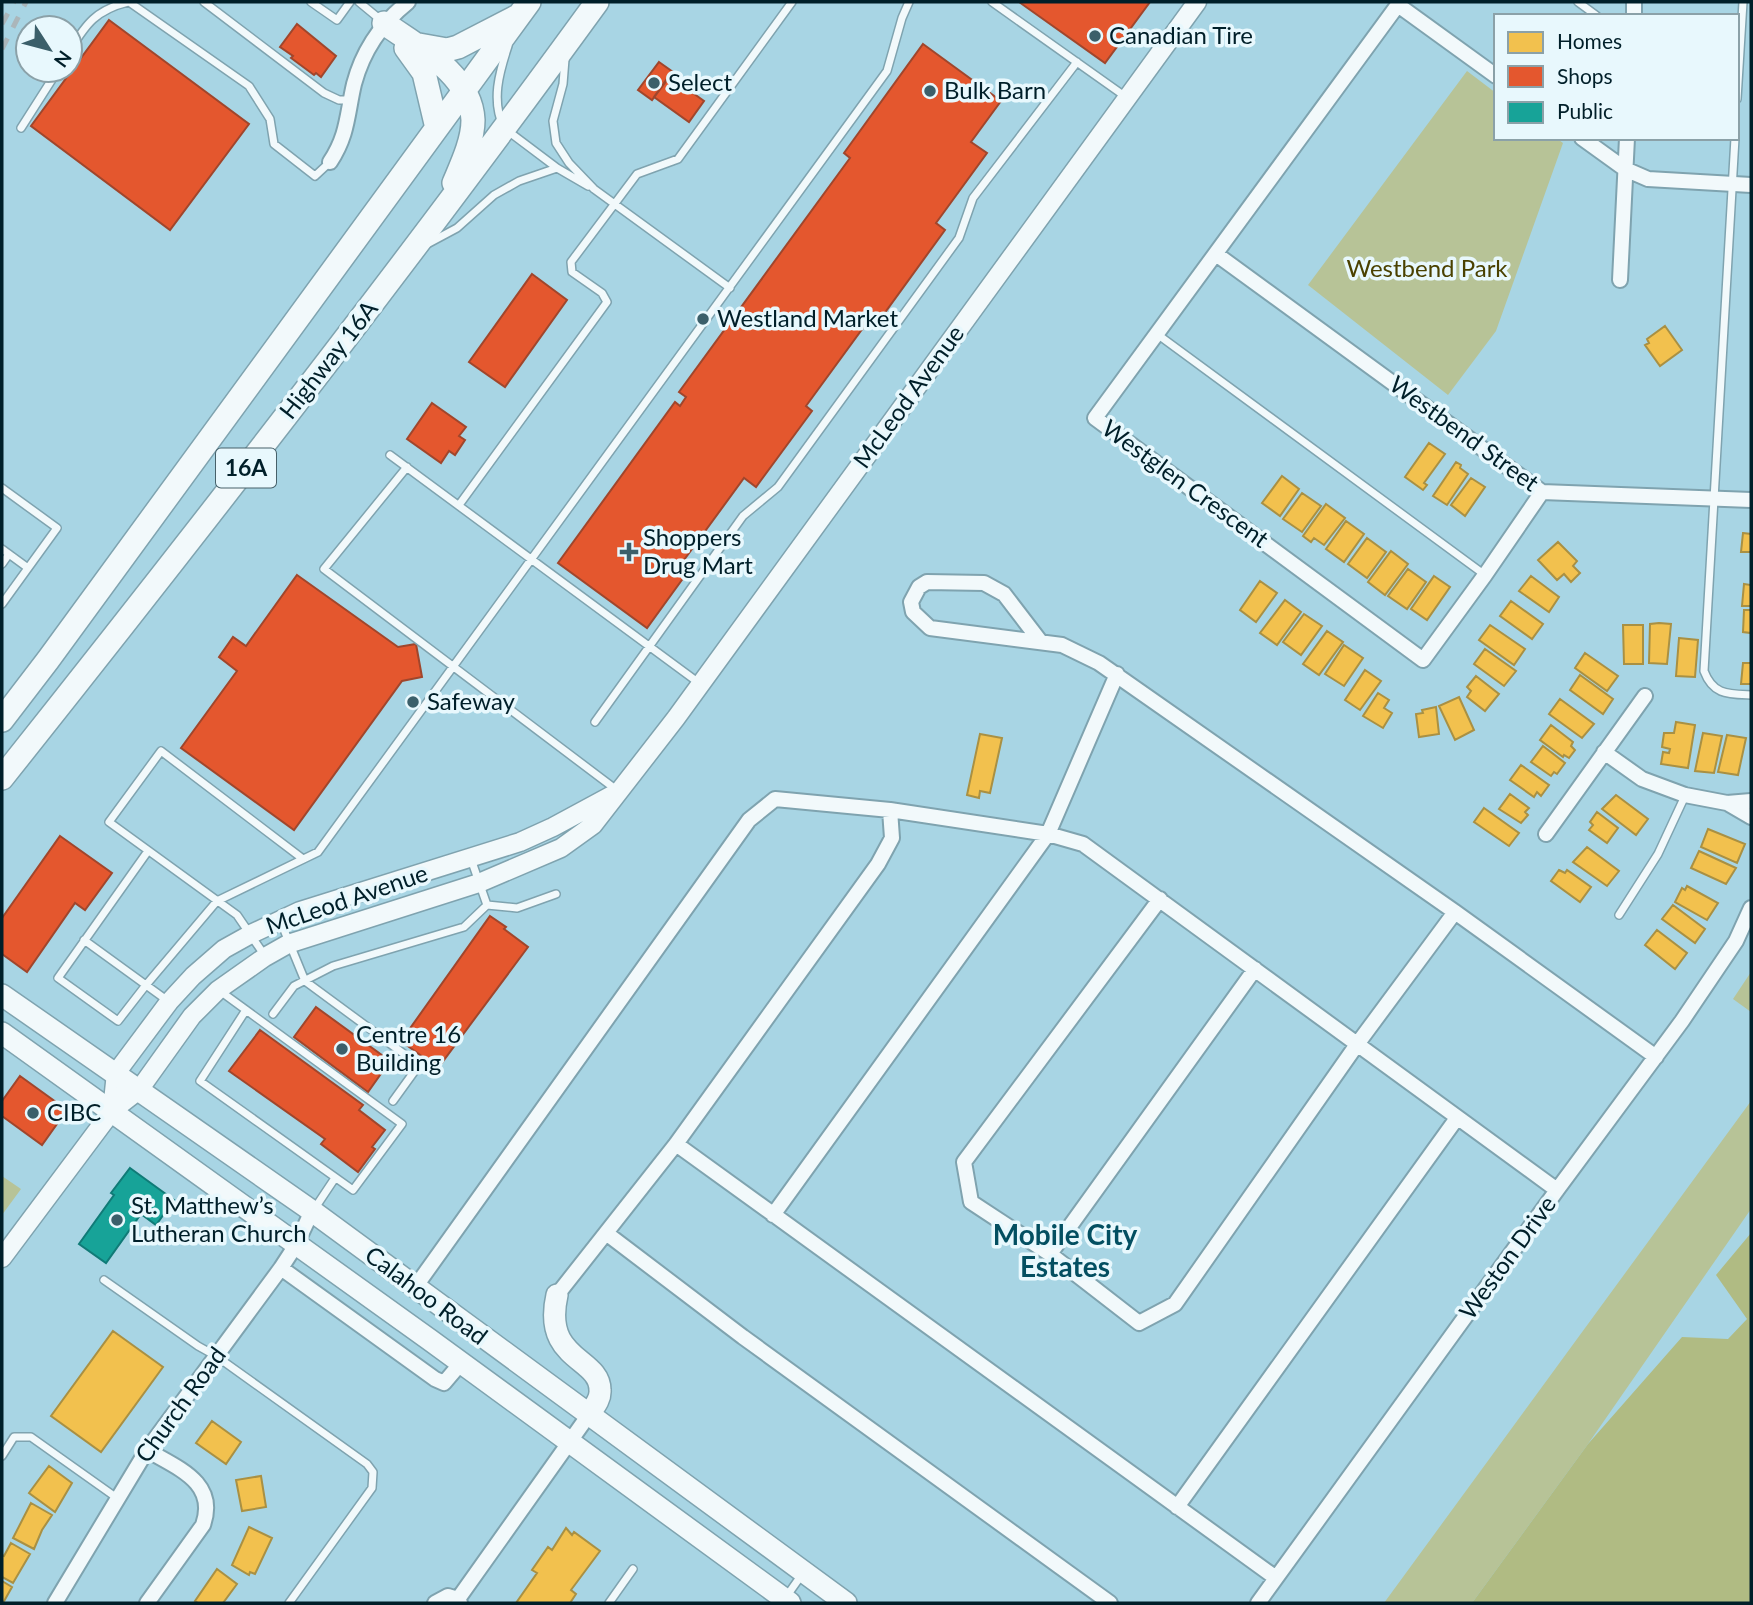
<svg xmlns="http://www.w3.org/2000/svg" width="1753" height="1605" font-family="Lato,sans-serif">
<rect width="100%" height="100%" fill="#a8d5e4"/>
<path fill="#b7c397" d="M1467 71 1496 93V138H1556L1563 143 1496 331 1448 395 1308 285Z
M1751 972V1012L1733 999Z
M1751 1101V1209L1588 1444 1472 1603H1384Z
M2 1176 21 1189 2 1215Z"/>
<path fill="#b0bb83" d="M1751 1233V1603H1472L1588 1444 1682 1337 1728 1339 1747 1319 1716 1275Z"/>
<path fill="#f2c14e" stroke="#a99043" stroke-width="2" d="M1665 326 1682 350 1660 366 1645 345 1649 343 1647 339Z
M1429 443 1445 454 1424 483 1427 485 1423 490 1405 477Z
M1456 462 1461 465 1460 468 1468 474 1447 505 1433 496Z
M1282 476 1299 489 1280 516 1262 503Z
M1471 478 1485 487 1465 516 1451 505Z
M1302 493 1321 506 1302 532 1283 519Z
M1326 504 1345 518 1324 545 1314 538 1311 542 1303 536Z
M1346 521 1364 534 1344 562 1326 549Z
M1743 533 1751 534V552H1741Z
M1367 538 1386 552 1367 578 1348 564Z
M1558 542 1577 561 1573 566 1580 573 1571 582 1564 574 1557 580 1538 560Z
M1391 551 1408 564 1385 595 1368 582Z
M1408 569 1426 582 1407 609 1388 596Z
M1434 576 1450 587 1427 620 1411 609Z
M1531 576 1559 597 1549 612 1519 591Z
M1260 581 1277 593 1256 622 1240 610Z
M1744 584 1751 585V606H1742Z
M1285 600 1301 612 1277 645 1260 633Z
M1511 601 1543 624 1532 639 1500 616Z
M1744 610H1751V633L1743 632Z
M1304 614 1322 626 1301 655 1283 642Z
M1659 623 1671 624 1667 664 1649 663 1650 624Z
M1490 625 1525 649 1514 665 1479 640Z
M1623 625H1643V664H1624Z
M1327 631 1343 642 1319 675 1303 664Z
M1679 638 1698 640 1695 677 1676 676Z
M1344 645 1363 658 1344 686 1325 674Z
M1485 649 1516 671 1504 686 1474 664Z
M1585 653 1618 676 1607 691 1575 668Z
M1743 663H1751V684H1741Z
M1365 670 1381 681 1360 710 1345 700Z
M1580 675 1613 699 1603 714 1570 690Z
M1476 676 1499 694 1485 711 1467 697 1471 691 1467 687Z
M1378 693 1389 700 1384 708 1392 713 1383 728 1363 716Z
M1459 697 1474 730 1455 740 1439 706Z
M1560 699 1594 724 1582 738 1549 714Z
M1436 707 1439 734 1419 737 1416 714 1423 713 1422 710Z
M1676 722 1695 725 1688 768 1661 764 1663 752 1669 753 1670 749 1662 747 1664 733H1674Z
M1551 725 1573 742 1571 746 1575 750 1569 758 1564 755 1563 757 1540 740Z
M1703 733 1722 736 1714 773 1695 771Z
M980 734 1002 738 990 793 980 791 979 798 967 795Z
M1727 735 1746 738 1738 775 1718 772Z
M1543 746 1565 763 1557 774 1554 772 1551 776 1531 762Z
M1521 765 1549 785 1541 796 1537 792 1534 797 1510 780Z
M1510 794 1529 808 1525 812 1528 815 1521 823 1499 809Z
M1616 795 1648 819 1636 835 1602 809Z
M1484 808 1519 833 1509 846 1474 822Z
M1597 812 1618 828 1607 843 1589 830 1593 825 1590 822Z
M1708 829 1745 844 1737 863 1701 847Z
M1587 847 1619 871 1607 886 1573 862Z
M1699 851 1736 868 1726 884 1691 868Z
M1559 870 1565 873 1567 870 1591 887 1580 902 1551 881Z
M1687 886 1718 903 1707 920 1675 902 1682 888 1685 890Z
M1673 905 1705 929 1695 943 1662 919Z
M1657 930 1687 953 1675 969 1645 945Z
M113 1331 163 1367 101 1452 51 1416Z
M212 1421 241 1442 226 1464 196 1443Z
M49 1466 72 1483 55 1512 29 1493Z
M261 1476 266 1507 242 1511 236 1480Z
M31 1503 52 1515 42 1530 34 1549 13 1538Z
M249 1527 272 1538 255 1574 250 1572 249 1575 232 1565Z
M566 1528 572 1535 574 1532 600 1551 571 1590 576 1594 570 1603H516L537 1573 532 1570 548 1547 552 1550Z
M11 1543 30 1554 13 1583 2 1577V1555L4 1556Z
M217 1569 237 1584 223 1603H198L195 1601Z
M2 1581 12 1587 3 1603H2Z"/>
<path fill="#e4572e" stroke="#a0462c" stroke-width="2" d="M1019 2H1150L1105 63Z
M109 20 249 124 170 230 31 126Z
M297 24 336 56 321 77 316 73 314 75 291 58 293 56 280 47Z
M923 44 1001 101 971 142 987 153 936 223 945 230 881 318 874 313 806 406 812 411 756 487 744 478 684 560 692 566 647 628 558 563 675 402 680 406 686 397 679 392 850 158 844 153Z
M659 62 673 72 652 100 638 90Z
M669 76 704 101 689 122 654 97Z
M532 274 567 300 505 387 469 362Z
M432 403 466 427 459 436 465 440 455 455 449 451 441 463 407 439Z
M297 575 398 647 416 644 422 677 402 681 294 830 181 748 237 671 219 657 233 637 246 646Z
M60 836 112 873 85 910 75 903 27 972 2 954V918Z
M490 916 506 927 504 929 528 947 438 1068 401 1041Z
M316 1007 390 1061 368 1092 294 1037Z
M260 1030 363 1105 359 1110 385 1130 372 1147 375 1149 358 1172 321 1144 325 1139 229 1071Z
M20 1076 67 1110 42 1145 2 1116V1101Z"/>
<path fill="#17a398" stroke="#107b77" stroke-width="2" d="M130 1168 174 1200 156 1225 141 1214 106 1263 79 1244 114 1195 111 1193Z"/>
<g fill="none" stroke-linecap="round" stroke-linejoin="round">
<defs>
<path id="service" d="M129 2 249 86 270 119 274 144 315 176 330 162
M204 2 324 93 339 100H352
M311 2 337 20 350 2
M359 2 382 21
M992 2 1126 97
M1578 2 1597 16
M508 46C499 73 491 101 504 128L557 168 588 186
M70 50C86 24 96 10 128 2
M565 59 563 84 553 121 556 143 569 163 594 189 730 288
M1737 99 1743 2
M21 128 58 70
M1735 138 1704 671C1713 695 1728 694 1751 695
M429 243 457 228 494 195 519 181 557 168
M1157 334 1485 575
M390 455 699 683
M407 467 324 569 618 791
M2 488 57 528 2 604
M459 505 607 302 602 293 572 272 571 262 637 174 678 159 792 2
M2 549 28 568
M2 564 9 554
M595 722 743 516 778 487 959 238 973 198 1077 62
M148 851 58 978 118 1021 146 985 217 901 318 852 887 71 902 18 909 2
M471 859 487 905
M1619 915 1658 854 1685 796
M280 920 305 981 419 1065 393 1101
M84 940 168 1001
M265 956 237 915 109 822 161 751 303 859
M220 991 402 1124 353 1190 200 1081 246 1010
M273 1014 294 986 333 966 464 927 487 905 517 908 556 894
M313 1211 335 1178
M104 1280 198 1346 216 1356 367 1464 373 1472 372 1488 289 1603
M2 1456 14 1437H31L117 1498
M786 1597 803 1573
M609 1603 633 1569"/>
<path id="minor" d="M1400 2 1095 418 1423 660 1485 575 1542 492
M1398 5 1496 76
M1634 16V2
M1582 138 1625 169 1648 179 1751 185
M330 162C348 135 347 114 354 84 363 50 382 23 408 2
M1216 254 1542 492 1751 500
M1620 280 1627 138
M1040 641 1004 594 984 583 927 582 919 587 911 602 913 612 930 628 1062 645 1099 663 1455 912 1656 1057
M1604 752 1642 779 1685 795 1727 803 1751 801
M1727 803 1751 817
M1546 834 1645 696
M1160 899 964 1162 971 1202 1050 1254 1139 1323 1175 1304 1358 1043 1455 912
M676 1144 1276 1578
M773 1215 1048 834 1117 674
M606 1233 743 1337 1110 1603
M1050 1254 1255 969
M281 1268 435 1379 444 1383 461 1363
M416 1286 749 820 775 799 890 810 1048 834 1083 844 1557 1190
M557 1295 676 1144 878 864 892 838 890 810
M147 1450C177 1468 218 1482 203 1525L147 1603
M1177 1507 1457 1118
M458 1599 588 1416
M55 1603 147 1450 281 1268 296 1245 312 1211
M435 1603 448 1596 458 1599 460 1603
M1258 1603 1557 1190 1682 1021 1736 941 1751 908"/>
<path id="tertiary" d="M112 1111 116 1073 169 1002 193 976 224 949 251 934 300 911 520 842 553 827 616 793
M2 1258 112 1111 139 1090 192 1016 218 990 265 957 288 944 479 883 561 848 593 825 676 718 1197 2"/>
<path id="secondary" d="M2 995 312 1211 846 1603
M2 1033 430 1340 790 1603
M557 1295C542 1361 600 1357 600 1390 601 1400 593 1408 588 1416"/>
<path id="primary" d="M384 23C418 47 471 74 473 120 473 141 462 164 454 183
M419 45 447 50 458 47 516 17
M406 48 424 73 437 128
M2 720 48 660 529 2
M2 778C205 523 405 266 597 2"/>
</defs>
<use href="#service" stroke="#7fa3af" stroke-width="10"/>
<use href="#minor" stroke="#7fa3af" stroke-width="18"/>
<use href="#tertiary" stroke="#7fa3af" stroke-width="21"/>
<use href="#secondary" stroke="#7fa3af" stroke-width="24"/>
<use href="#primary" stroke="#7fa3af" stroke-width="26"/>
<use href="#service" stroke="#f2f9fb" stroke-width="7"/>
<use href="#minor" stroke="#f2f9fb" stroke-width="14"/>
<use href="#tertiary" stroke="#f2f9fb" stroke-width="18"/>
<use href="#secondary" stroke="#f2f9fb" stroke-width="21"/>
<use href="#primary" stroke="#f2f9fb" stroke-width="23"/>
<path stroke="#abb6ba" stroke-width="5" stroke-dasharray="12 12" stroke-linecap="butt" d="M2 24 14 2
M2 49 26 2"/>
</g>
<g fill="#3b5f6a" stroke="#e8f8fd" stroke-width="2.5">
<circle cx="1095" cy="36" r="7"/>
<circle cx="654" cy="83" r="7"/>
<circle cx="930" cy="91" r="7"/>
<circle cx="703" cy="319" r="7"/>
<path d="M625.5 541.5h7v7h7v7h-7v7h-7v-7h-7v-7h7z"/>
<circle cx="413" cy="702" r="7"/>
<circle cx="342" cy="1049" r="7"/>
<circle cx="33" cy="1113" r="7"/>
<circle cx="117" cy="1220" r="7"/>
</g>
<g text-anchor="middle" stroke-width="7" stroke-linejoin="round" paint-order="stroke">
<rect fill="#e8f8fd" stroke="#466069" stroke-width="2" x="216" y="448.5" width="60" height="39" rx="5"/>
<g font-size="23" font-weight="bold" fill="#001f29">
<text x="246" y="476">16A</text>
</g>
<g font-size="24" fill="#001f29" stroke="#e8f8fd" text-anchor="start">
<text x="1109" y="44">Canadian Tire</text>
<text x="668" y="91">Select</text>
<text x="944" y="99">Bulk Barn</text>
<text x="717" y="327">Westland Market</text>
<text x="643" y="546">Shoppers<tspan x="643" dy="28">Drug Mart</tspan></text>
<text x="427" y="710">Safeway</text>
<text x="356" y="1043">Centre 16<tspan x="356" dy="28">Building</tspan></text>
<text x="47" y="1121">CIBC</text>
<text x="131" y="1214">St. Matthew’s<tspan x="131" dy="28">Lutheran Church</tspan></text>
</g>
<g font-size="24" fill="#4a4100" stroke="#e8f8fd">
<text x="1427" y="277">Westbend Park</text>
</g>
<g font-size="24" fill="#001f29" stroke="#e8f8fd">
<text transform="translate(329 360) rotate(-52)" y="8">Highway 16A</text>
<text transform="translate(909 397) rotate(-54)" y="8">McLeod Avenue</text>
<text transform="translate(1464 434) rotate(36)" y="8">Westbend Street</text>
<text transform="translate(1185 484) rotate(36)" y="8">Westglen Crescent</text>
<text transform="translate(347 900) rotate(-19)" y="8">McLeod Avenue</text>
<text transform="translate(1508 1258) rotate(-54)" y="8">Weston Drive</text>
<text transform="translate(426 1296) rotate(37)" y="8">Calahoo Road</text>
<text transform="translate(181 1405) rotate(-54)" y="8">Church Road</text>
</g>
<g font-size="28" font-weight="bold" fill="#034f61" stroke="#e8f8fd">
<text x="1065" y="1245">Mobile City<tspan x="1065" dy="32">Estates</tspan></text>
</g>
</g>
<rect width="1753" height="1605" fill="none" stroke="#001f29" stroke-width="7"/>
<rect x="1494" y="14" width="245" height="126" fill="#e8f8fd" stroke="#8ba1a8" stroke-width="2"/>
<rect x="1508" y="32" width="35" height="21" fill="#f2c14e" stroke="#8ba1a8" stroke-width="2"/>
<text x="1557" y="49" font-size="21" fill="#001f29">Homes</text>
<rect x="1508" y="66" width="35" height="21" fill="#e4572e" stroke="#8ba1a8" stroke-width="2"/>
<text x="1557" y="84" font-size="21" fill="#001f29">Shops</text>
<rect x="1508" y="102" width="35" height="21" fill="#17a398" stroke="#8ba1a8" stroke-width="2"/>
<text x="1557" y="119" font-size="21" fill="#001f29">Public</text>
<g transform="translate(49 49) rotate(126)"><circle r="33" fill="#e8f8fd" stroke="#8ba1a8" stroke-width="2"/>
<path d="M0-5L12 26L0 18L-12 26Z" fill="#3b5f6a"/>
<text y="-10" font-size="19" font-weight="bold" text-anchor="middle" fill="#001f29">N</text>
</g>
</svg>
